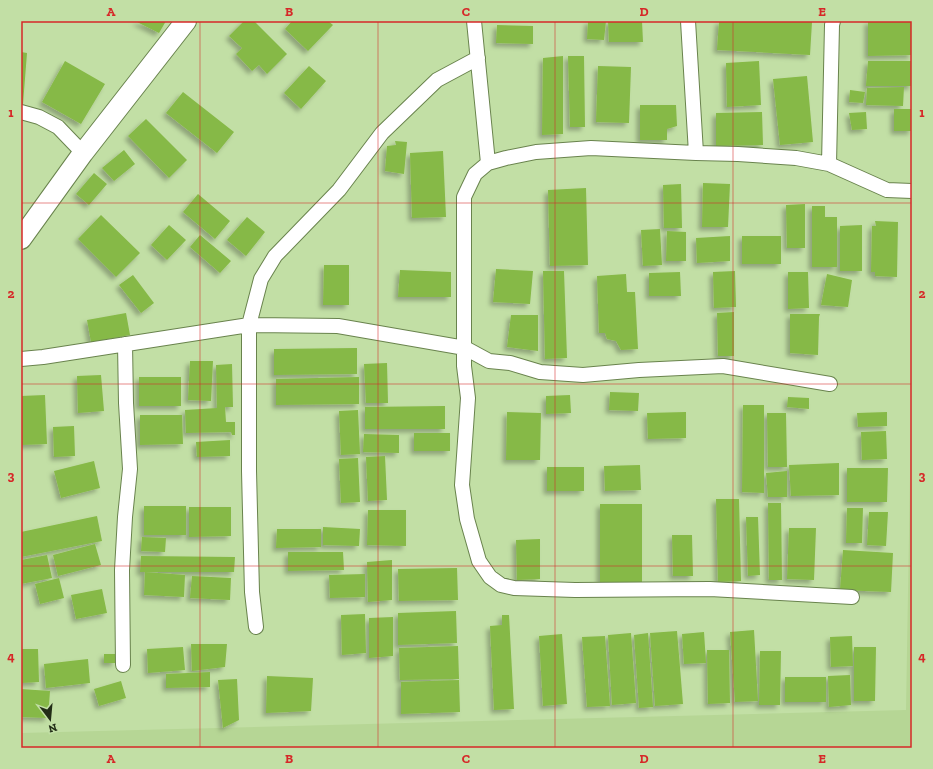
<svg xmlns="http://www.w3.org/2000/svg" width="933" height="769" font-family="'Zilla Slab',serif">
<defs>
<filter id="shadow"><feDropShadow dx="-3.5" dy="3.5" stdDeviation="2" flood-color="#0004"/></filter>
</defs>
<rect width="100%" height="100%" fill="#c2dfa5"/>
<path fill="#b6d695" d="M912 359V748H21V733L906 710Z"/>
<path fill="#86b946" filter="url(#shadow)" d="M135 21H166L159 33Z
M244 21H254L287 54 267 74 259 65 252 71 236 54 242 48 229 36Z
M292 21H328L333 25 308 51 285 29Z
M588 21H606L604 40 587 39Z
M608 21H642L643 42H609Z
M719 21H783L812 22 810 55 717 50Z
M868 21H912V55L868 56Z
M497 25 533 26V44L496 43Z
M21 52 27 53 23 104H21Z
M563 56V134L542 135 543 58Z
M568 56H584L585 127H570Z
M65 61 105 84 81 124 42 102Z
M759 61 761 105 727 107 726 63Z
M868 61H912V86H866Z
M309 66 326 81 301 109 284 93Z
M598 66 631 67 629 123 596 122Z
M807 76 813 142 780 145 773 79Z
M904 87 903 106 866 105 867 88Z
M850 90 865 92 863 103 849 102Z
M183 92 234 132 217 153 166 113Z
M640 105H676L677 126 667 129V140H640Z
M894 109H912V131H894Z
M762 112 763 145 716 146V113Z
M866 112 867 129 852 130 849 113Z
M146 119 187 160 169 178 128 136Z
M395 141 407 142 404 174 385 171 387 146 396 145Z
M124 150 135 164 114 181 102 168Z
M443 151 446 217 412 218 410 153Z
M94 173 107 184 89 205 76 194Z
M703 183 730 184 728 227H702Z
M681 184 682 228H664L663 185Z
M586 188 588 265 550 266 548 190Z
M198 194 230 221 215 239 183 212Z
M805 204V248H787L786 205Z
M812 206H825V217H837V267H812Z
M101 215 140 253 116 277 78 239Z
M247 217 265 232 246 256 227 240Z
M875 221 898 222 897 277 875 276V272H871L872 226H876Z
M169 225 186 240 167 260 151 245Z
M862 225V271H840V226Z
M660 229 662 265 643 266 641 230Z
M667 231 686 232V261H666Z
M200 235 231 261 220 273 190 247Z
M730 236V261L697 263 696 238Z
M742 236H781V264H742Z
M324 265H349V305H323Z
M496 269 533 271 530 304 493 302Z
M400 270 451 272V297H398Z
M543 271H564L567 358 545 359Z
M735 271 736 307 714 308 713 272Z
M680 272 681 296H649V273Z
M788 272H808L809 308 788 309Z
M626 274 627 292H635L638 349 621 350 616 341 607 339 605 333H599L597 276Z
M827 274 852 280 848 307 821 305Z
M133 275 154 303 141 313 119 285Z
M734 312V356H718L717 313Z
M126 313 130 335 91 342 87 320Z
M790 314H820L819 317 818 355 790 353Z
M511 315H538V351L507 347Z
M357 348V374L274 375V349Z
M190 361H213L211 401 188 400Z
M387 363 388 403H366L364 364Z
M232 364 233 407H225L226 422H235V435H232L231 432 186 433 185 410 217 408 216 365Z
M101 375 104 411 78 413 77 376Z
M139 377H181V406H139Z
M359 377V404L276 405V379Z
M610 392 639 393 638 411 609 410Z
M45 395 47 444 21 445V396Z
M570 395 571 413 546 414V396Z
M788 397 809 398V409L787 407Z
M743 405H764V493L742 492Z
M445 406V429H365V407Z
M358 410 360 454 341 455 339 411Z
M507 412 541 413 540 460H506Z
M686 412V438L648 439 647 413Z
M887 412V426L858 427 857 413Z
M767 413H786L787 467H768Z
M140 415H182L183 444 140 445Z
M74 426 75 456 54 457 53 427Z
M886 431 887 459 862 460 861 432Z
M414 433H450V451H414Z
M364 434 399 435V453L363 452Z
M230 440V456L197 457 196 442Z
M385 456 387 500 368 501 366 457Z
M358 458 360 502 341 503 339 459Z
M94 461 100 488 61 498 54 471Z
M839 463V495L791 496 789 465Z
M640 465 641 490 605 491 604 466Z
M547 467H584V491H547Z
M847 468H888L887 502H847Z
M787 471V497H768L766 473Z
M716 499H739L741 581 718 582Z
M768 503H781L782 580H769Z
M600 504H642V582H600Z
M144 506H186V535H144Z
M189 507H231V536L189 537Z
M847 508H863L862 543H846Z
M368 510H406V546L367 545Z
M869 512H888L886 546 867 545Z
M97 516 102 541 21 557V532Z
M746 517H758L760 575 748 576Z
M323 527 360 529 359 546 323 545Z
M789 528H816L814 580 787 579Z
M277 529H321V547L276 548Z
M672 535H692L693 576H673Z
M142 537 166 538 165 552 141 551Z
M540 539V579L517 580 516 540Z
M95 544 101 565 58 576 53 555Z
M843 550 893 553 891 592 840 590Z
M288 552H343L344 570 288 571Z
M47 555 52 578 21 584V560Z
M141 556 235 557 234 572H140Z
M392 560V600L368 602 367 562Z
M457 568 458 600 399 601 398 569Z
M145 572 185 575 184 597 144 595Z
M365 574V597L330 598 329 575Z
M192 576 231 578 230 600 190 598Z
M59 578 64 598 40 604 35 584Z
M102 589 107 613 76 619 71 595Z
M456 611 457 643 398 645V613Z
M365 614 366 653 342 655 341 615Z
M502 615H509L514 709 494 710 490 626 502 625Z
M393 617V656L369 658V618Z
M754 630 758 701 735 702 730 632Z
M677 631 683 704 655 706 650 633Z
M704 632 706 663 684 664 682 634Z
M631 633 636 703 612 705 608 635Z
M648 633 653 707 639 708 634 635Z
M562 634 567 704 543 706 539 636Z
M605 636 610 706 587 707 582 637Z
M852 636 853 666 831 667 830 637Z
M191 644H227L225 667 192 671Z
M458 646 459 679 400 680 399 648Z
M183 647 185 670 148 673 147 649Z
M854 647H876L875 701H854Z
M21 649H38L39 682 21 683Z
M707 650H729L730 703 708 704Z
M760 651H781L780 705H759Z
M104 654H116L115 663H104Z
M88 659 90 683 46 688 44 664Z
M210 672V687L166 688V674Z
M850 675 851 705 829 707 828 676Z
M267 676 313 678 311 711 266 713Z
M785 677H826V702H785Z
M237 679 239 720 223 728 218 680Z
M459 680 460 712 401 714V682Z
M121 681 126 698 99 706 94 689Z
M21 689 50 691 48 718 21 717Z"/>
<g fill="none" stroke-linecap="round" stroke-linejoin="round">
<defs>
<path id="street" d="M474 21 488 163
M688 21 696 153
M21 112 39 117 58 127 83 153
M829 164 832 25 833 21
M21 359 43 357 249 325 338 326 465 348 489 361 510 363 540 372 583 375 639 370 723 366 830 384
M852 597 710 589 575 590 514 588 501 585 490 577 479 561 467 519 462 485 468 398 464 366V197L475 174 488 163 506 158 536 152 591 148 696 153 738 154 796 158 829 164 887 190 912 191
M256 627 252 592 249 471V325L261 279 275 256 339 190 382 133 437 80 478 58
M123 665 122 570 125 517 130 469 126 403 125 344"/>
<path id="secondary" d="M21 239 83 153 186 21"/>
</defs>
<use href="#street" stroke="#69834d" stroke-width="16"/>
<use href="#secondary" stroke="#69834d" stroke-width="22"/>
<use href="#street" stroke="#fff" stroke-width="14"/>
<use href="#secondary" stroke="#fff" stroke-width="20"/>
</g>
<path fill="none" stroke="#d62828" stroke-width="1" stroke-opacity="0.55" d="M200 21V748M378 21V748M555 21V748M733 21V748M21 203H912M21 384H912M21 566H912"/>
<rect width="933" height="769" fill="none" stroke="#c2dfa5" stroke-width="44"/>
<g transform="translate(50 719) rotate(164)" stroke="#c2dfa5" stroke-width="3" paint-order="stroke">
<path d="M0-3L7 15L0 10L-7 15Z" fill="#222d17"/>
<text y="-6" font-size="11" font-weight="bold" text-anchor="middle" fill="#222d17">N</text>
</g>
<rect x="22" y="22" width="889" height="725" fill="none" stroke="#d62828" stroke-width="1.5"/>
<g font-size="13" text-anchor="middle" font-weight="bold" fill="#d62828">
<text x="111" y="16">A</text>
<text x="289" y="16">B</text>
<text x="466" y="16">C</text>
<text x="644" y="16">D</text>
<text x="822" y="16">E</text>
<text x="11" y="117">1</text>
<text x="922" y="117">1</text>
<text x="11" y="298">2</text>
<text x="922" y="298">2</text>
<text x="11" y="480">3</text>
<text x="922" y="480">3</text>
<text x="11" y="661">4</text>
<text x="922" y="661">4</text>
<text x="111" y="763">A</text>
<text x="289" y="763">B</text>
<text x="466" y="763">C</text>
<text x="644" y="763">D</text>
<text x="822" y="763">E</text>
</g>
</svg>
